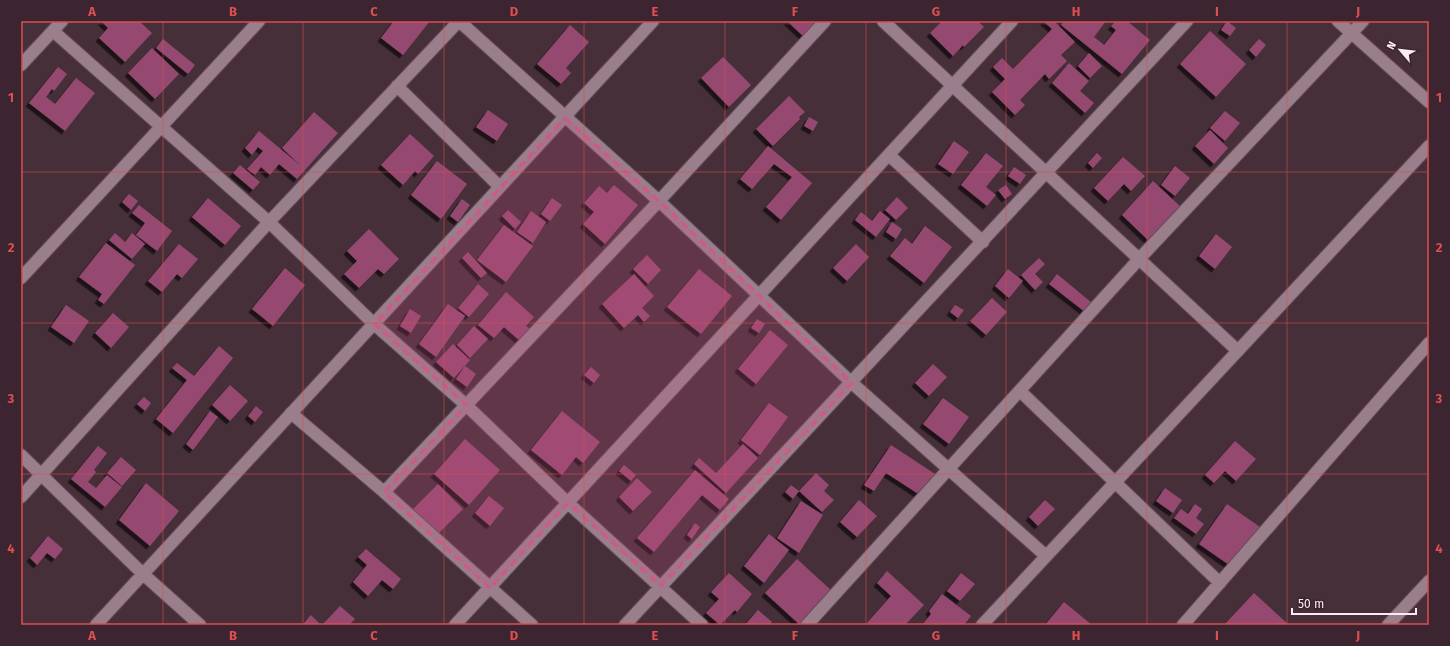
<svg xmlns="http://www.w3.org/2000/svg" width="1450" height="646" font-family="'Fira Sans',sans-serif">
<defs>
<filter id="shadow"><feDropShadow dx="-3.5" dy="3.5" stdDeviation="0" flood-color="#0009"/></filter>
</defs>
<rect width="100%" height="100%" fill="#472f3a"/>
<path fill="#954a70" filter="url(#shadow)" d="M101 21H139L152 33 125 62 99 38 108 28Z
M394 21H430L403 55 381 38Z
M787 21H821L805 38Z
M942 21H978L984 27 964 47 963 45 953 56 930 33Z
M1043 21H1054L1075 42 1061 55 1067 61 1049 79 1045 74 1020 100 1025 105 1015 115 992 92 1005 79 993 67 1002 58 1013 69 1052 29Z
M1064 21H1106L1094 37 1104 45 1116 30 1111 26 1116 21H1127L1150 40 1122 74 1061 25Z
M1227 21 1236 28 1230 36 1221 30Z
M570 25 589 42 566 68 571 73 561 84 537 64Z
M1210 31 1246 64 1216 97 1180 64Z
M163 39 195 65 188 74 156 48Z
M1259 39 1266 45 1256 57 1249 50Z
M152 48 179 74 155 99 128 73Z
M1089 53 1102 66 1090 78 1078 66Z
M723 57 751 85 729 107 701 78Z
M1069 63 1089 81 1080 91 1094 103 1085 113 1052 83Z
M58 67 67 74 54 91 52 89 46 97 55 104 76 78 95 93 65 131 29 103Z
M789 96 805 112 799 117 800 119 773 146 756 129Z
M488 110 508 124 497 141 476 127Z
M1225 111 1240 123 1225 141 1210 128Z
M314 112 338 133 297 179 279 164 270 175 261 167 255 175 247 169 263 151 258 147 252 155 245 148 259 131 301 166 282 148Z
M809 117 818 122 813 131 804 126Z
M1210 130 1228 148 1214 164 1195 146Z
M410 134 434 156 418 174 415 171 403 185 381 165Z
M954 141 969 152 953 174 938 164Z
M768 146 812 183 781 220 766 207 792 177 774 164 752 189 740 179Z
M986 153 1003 166 986 187 996 195 987 206 961 185Z
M1097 153 1102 158 1093 168 1088 163Z
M1123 157 1145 176 1131 191 1124 184 1108 201 1094 188Z
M437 161 467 184 441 219 411 195Z
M240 165 260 182 253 190 233 173Z
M1175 166 1190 178 1175 196 1161 185Z
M1014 167 1026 175 1020 184 1008 176Z
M1153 181 1182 208 1150 242 1122 215Z
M614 185 638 205 605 244 583 224 594 212 584 203 599 186 607 193Z
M1006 185 1012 194 1005 199 998 190Z
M129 194 138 201 131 210 122 202Z
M897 197 908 208 896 220 885 210Z
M208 198 241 226 225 245 192 217Z
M552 198 562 205 550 221 541 214Z
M462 199 470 205 458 222 450 216Z
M139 205 172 231 157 251 136 235 145 223 132 213Z
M508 210 521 222 515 229 502 216Z
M531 211 546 222 533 243 517 232Z
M880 211 890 219 876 237 855 220 861 212 872 221Z
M892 222 902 229 896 239 886 232Z
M504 225 533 246 506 282 477 260Z
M925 226 952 247 924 283 890 256 905 238 912 244Z
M369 229 399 259 384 274 378 269 359 288 344 274 357 261 347 251Z
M115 233 125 242 132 233 145 244 132 259 109 240Z
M1216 234 1232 247 1215 269 1199 256Z
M106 243 135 265 104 304 98 300 102 294 79 277Z
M179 244 198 259 182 278 177 274 162 292 148 281Z
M856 244 869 257 847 281 833 268Z
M468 252 487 273 481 278 462 258Z
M647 255 661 270 648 284 633 269Z
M1039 258 1045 264 1035 274 1043 282 1035 290 1021 275Z
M285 268 305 285 273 326 252 309Z
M699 269 732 296 701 334 667 307Z
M1008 269 1023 281 1009 298 995 286Z
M634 274 654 296 642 308 650 316 644 322 638 315 624 328 602 304Z
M1057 274 1092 303 1085 312 1049 284Z
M478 284 489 294 469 317 458 308Z
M506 292 534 317 526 326 530 329 520 341 504 327 494 338 478 325Z
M992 298 1007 312 986 335 970 321Z
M448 304 465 316 436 357 419 344Z
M66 305 89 321 74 343 51 327Z
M955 305 964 310 958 318 950 312Z
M410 309 421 316 411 333 400 326Z
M113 313 129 327 111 348 95 333Z
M757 319 765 324 759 333 751 328Z
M474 326 488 339 470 358 457 345Z
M770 330 788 345 756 384 738 369Z
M453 344 470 360 454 378 436 362Z
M219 346 233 358 173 433 156 419 187 380 172 368 177 363 194 376Z
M933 364 947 377 929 396 915 383Z
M465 366 476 374 467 387 456 379Z
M591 367 600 375 594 383 584 375Z
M230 385 248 401 230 421 212 405Z
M144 397 151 403 145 411 137 404Z
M943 398 969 417 949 444 923 424Z
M769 403 788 417 760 455 741 440Z
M256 406 263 412 255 422 248 416Z
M210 411 218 417 193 450 186 444Z
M562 411 600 442 583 463 576 457 562 475 531 450Z
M465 439 500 470 469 505 434 474Z
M1235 441 1256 459 1236 481 1225 471 1214 483 1205 475Z
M743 444 758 458 726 493 694 464 699 458 716 473Z
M891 445 935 474 920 495 886 473 874 491 864 485Z
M98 446 107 453 94 470 96 472 88 482 96 488 107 475 122 487 105 507 71 479Z
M121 457 136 470 122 486 107 473Z
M624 465 636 475 631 481 619 471Z
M695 470 729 499 720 510 702 495 654 552 637 538Z
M816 473 829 485 824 491 834 500 822 512 799 491Z
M637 478 652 492 633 511 619 497Z
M146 483 179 511 150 546 119 520Z
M438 484 463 509 437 535 412 510Z
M791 485 799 491 793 499 785 492Z
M1165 488 1182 500 1173 513 1156 501Z
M489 496 504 508 490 526 475 513Z
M859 500 877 516 857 537 840 522Z
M1045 500 1055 509 1038 526 1029 517Z
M801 501 823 515 799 553 777 538Z
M1195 504 1202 509 1196 518 1204 524 1196 534 1174 518 1181 509 1188 514Z
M1227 504 1260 527 1232 567 1199 544Z
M695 523 700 527 692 539 687 535Z
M769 534 789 550 764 583 744 566Z
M48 536 63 549 55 559 47 553 37 565 30 558Z
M366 549 401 579 393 589 382 580 368 596 353 582 367 565 358 557Z
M797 559 832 591 800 625 765 593Z
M887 571 924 605 905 625H869L867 623 891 596 877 583Z
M729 573 752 594 737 612 735 610 720 625 706 613 719 599 711 592Z
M961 573 975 584 960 601 947 591Z
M1254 593 1289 625H1224Z
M942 594 971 616 964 625H922L931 614 929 611Z
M1064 602 1092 625H1045Z
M340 606 355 619 349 625H322Z
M758 610 772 622 769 625H745Z
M311 615 321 625H306L304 623Z"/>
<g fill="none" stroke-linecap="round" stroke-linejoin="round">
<defs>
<path id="minor" d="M459 21 659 201 852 383 1046 556
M883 21 1238 351
M1338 21 1429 102
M53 31 269 222 374 324 466 405 568 503 702 625
M21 65 62 21
M397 86 500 187
M889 155 983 242
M21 278 259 21
M1020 391 1220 583
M291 413 384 492 532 625
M21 455 143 574 200 625
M384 492 659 201 825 21
M21 497 269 222 459 21
M96 625 653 21
M455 625 1012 21
M625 625 1187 21
M807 625 1140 258 1363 21
M982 625 1429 146
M1183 625 1429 343
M1388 625 1429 581"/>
</defs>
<use href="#minor" stroke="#624e57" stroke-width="14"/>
<use href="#minor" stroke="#9a7e8b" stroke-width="12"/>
</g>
<path fill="#d35788" fill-opacity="0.2" stroke="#d35788" stroke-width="3" stroke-dasharray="8 5" stroke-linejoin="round" d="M565 118 659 201 852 383 661 586 568 503 490 588 384 492 466 405 374 324Z"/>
<path fill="none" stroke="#dd4f50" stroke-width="1" stroke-opacity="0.55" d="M163 21V625M303 21V625M444 21V625M584 21V625M725 21V625M866 21V625M1006 21V625M1147 21V625M1287 21V625M21 172H1429M21 323H1429M21 474H1429"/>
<rect width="1450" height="646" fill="none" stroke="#3c2530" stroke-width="44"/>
<g transform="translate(1400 50) rotate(298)" stroke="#3c2530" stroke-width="3" paint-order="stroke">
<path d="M0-3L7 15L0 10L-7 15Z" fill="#fbebf2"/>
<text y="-6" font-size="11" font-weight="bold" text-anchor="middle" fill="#fbebf2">N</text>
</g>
<path d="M1292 608v6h124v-6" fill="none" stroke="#fbebf2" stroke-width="2"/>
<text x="1298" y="608" font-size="12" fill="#fbebf2" stroke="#3c2530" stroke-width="3" paint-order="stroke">50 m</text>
<rect x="22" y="22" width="1406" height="602" fill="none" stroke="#dd4f50" stroke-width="1.5"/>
<g font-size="13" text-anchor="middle" font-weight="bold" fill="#dd4f50">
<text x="92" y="16">A</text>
<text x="233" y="16">B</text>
<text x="374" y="16">C</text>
<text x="514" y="16">D</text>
<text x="655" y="16">E</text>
<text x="795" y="16">F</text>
<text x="936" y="16">G</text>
<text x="1076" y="16">H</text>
<text x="1217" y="16">I</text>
<text x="1358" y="16">J</text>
<text x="11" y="102">1</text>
<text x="1439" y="102">1</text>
<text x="11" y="252">2</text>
<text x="1439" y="252">2</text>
<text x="11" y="403">3</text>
<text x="1439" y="403">3</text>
<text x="11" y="553">4</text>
<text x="1439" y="553">4</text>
<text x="92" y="640">A</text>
<text x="233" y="640">B</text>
<text x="374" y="640">C</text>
<text x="514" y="640">D</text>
<text x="655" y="640">E</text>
<text x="795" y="640">F</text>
<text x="936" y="640">G</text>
<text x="1076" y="640">H</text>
<text x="1217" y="640">I</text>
<text x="1358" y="640">J</text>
</g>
</svg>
